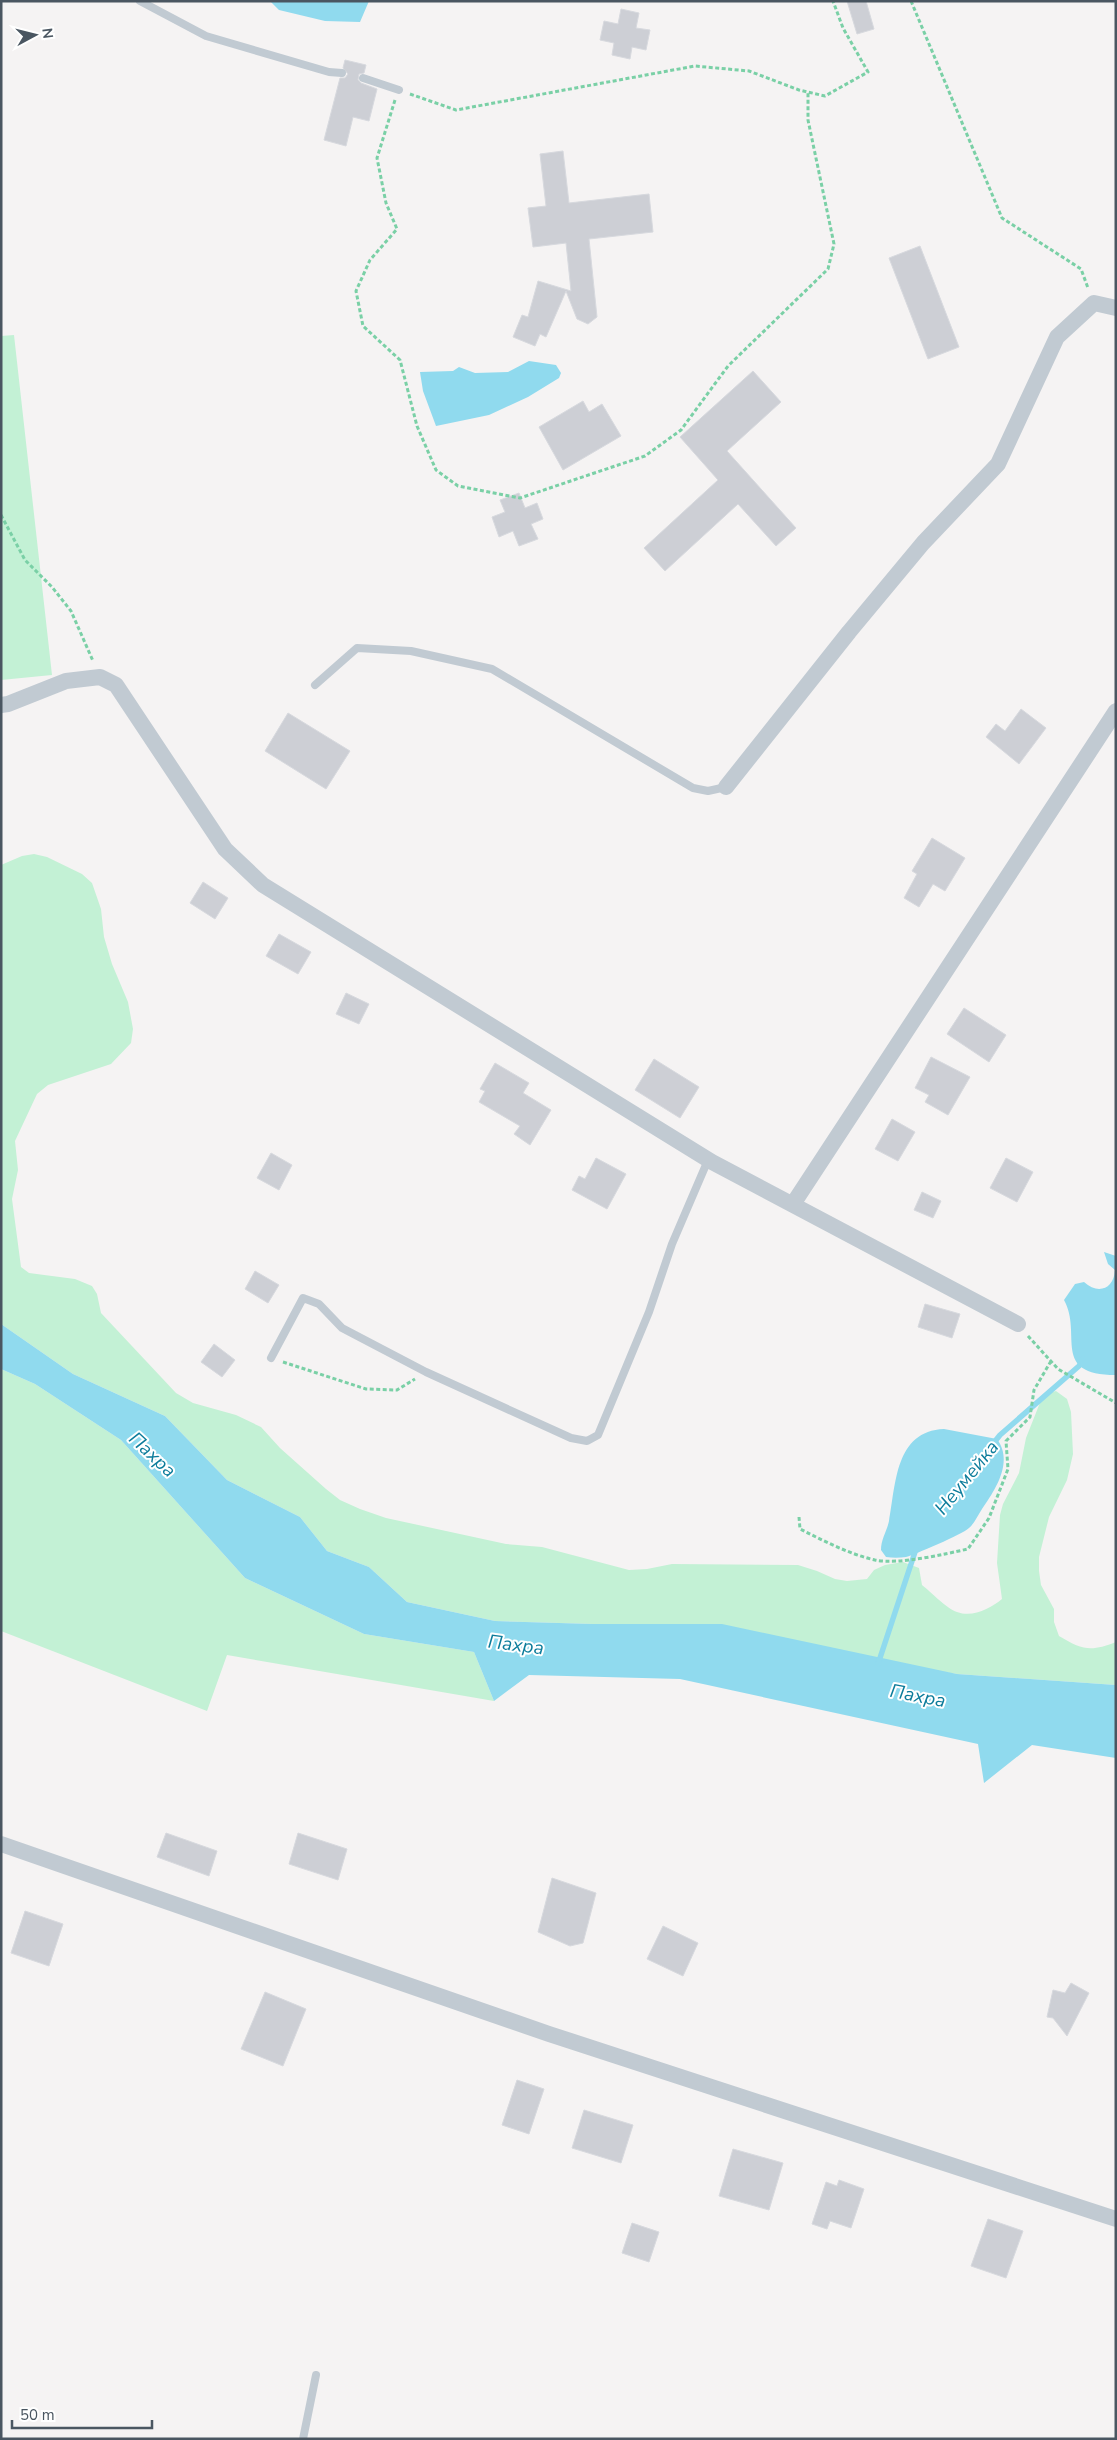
<svg xmlns="http://www.w3.org/2000/svg" width="1117" height="2440" font-family="'Nunito Sans',sans-serif">
<rect width="100%" height="100%" fill="#f5f3f3"/>
<path fill="#c3f1d5" d="M14 335 52 675 1 680V336Z
M34 854 47 857 82 874 92 883 101 909 104 937 112 964 128 1002 133 1029 131 1043 111 1064 48 1085 37 1094 15 1141 18 1170 12 1199 21 1267 29 1273 75 1279 92 1286 97 1294 101 1313 176 1393 193 1403 236 1415 261 1427 280 1448 326 1489 340 1500 360 1509 386 1518 506 1544 542 1547 629 1570 647 1569 672 1564 798 1565 817 1571 835 1579 847 1581 867 1579 874 1570 885 1565 903 1562 919 1568 922 1585C931 1592 947 1609 957 1612 973 1618 991 1608 1002 1599L997 1563 1000 1515 1003 1504 1019 1473 1026 1438 1043 1395 1056 1391 1067 1399 1071 1412 1073 1454 1067 1480 1049 1517 1039 1557V1571L1041 1585 1054 1609V1622L1059 1636C1082 1650 1091 1652 1116 1642V1685L957 1674 593 1624 495 1621 407 1602 369 1567 327 1551 300 1517 227 1480 165 1416 73 1374 1 1324V865L22 856Z
M1 1369 35 1384 121 1440 245 1578 364 1634 474 1652 494 1701 227 1655 207 1711 1 1631Z"/>
<path fill="#90daee" d="M270 1H369L360 22 325 21 279 10Z
M529 361 556 365 561 373 559 378 528 397 489 415 436 426 423 391 420 372 453 371 459 367 475 373 508 372Z
M1104 1252 1116 1256V1375C1050 1375 1083 1334 1064 1300L1075 1284 1084 1282C1098 1295 1114 1289 1115 1270L1108 1264Z
M1 1324 73 1374 165 1416 227 1480 300 1517 327 1551 369 1567 407 1602 495 1621 593 1624H722L957 1674 1116 1685V1758L1032 1745 984 1783 978 1744 680 1679 529 1675 494 1701 474 1652 364 1634 245 1578 121 1440 35 1384 1 1369Z
M944 1429 997 1439C1014 1462 995 1490 982 1509 978 1515 974 1524 969 1528 963 1534 914 1555 906 1557 899 1558 893 1558 886 1557L881 1550C881 1539 887 1531 889 1521 896 1484 895 1431 944 1429Z"/>
<g fill="none" stroke-linecap="round" stroke-linejoin="round">
<path stroke="#90daee" stroke-width="5.5" d="M992 1445 1000 1435 1079 1366 1083 1359
M878 1664 916 1549"/>
</g>
<path fill="#cdcfd5" stroke="#d7d9de" d="M847 1H866L874 29 857 34Z
M621 9 639 13 636 28 650 30 646 50 632 47 630 59 612 55 614 43 600 40 604 21 618 24Z
M345 60 366 65 364 73 359 74 358 80 361 83 377 89 369 121 353 117 346 146 324 140 340 78H345L348 74 343 68Z
M563 151 569 203 649 194 653 232 589 239 597 317 588 324 577 319 566 291 546 337 540 334 535 346 513 337 522 315 528 317 538 281 571 291 566 243 533 247 528 208 546 206 540 154Z
M920 246 959 347 928 359 889 258Z
M753 371 781 402 727 451 796 528 776 546 738 504 665 571 644 548 718 480 680 437Z
M583 401 589 412 602 404 621 436 563 470 539 427Z
M519 493 525 508 537 503 543 519 531 524 538 539 519 546 513 531 499 537 492 517 505 512 500 500Z
M1021 709 1046 728 1019 764 986 737 996 724 1005 731Z
M288 713 350 751 326 789 265 751Z
M932 838 965 858 945 891 933 884 919 907 904 898 917 874 912 871Z
M203 882 228 898 215 919 190 903Z
M279 934 311 952 298 974 266 956Z
M346 993 369 1004 359 1024 336 1014Z
M964 1008 1006 1035 989 1062 947 1034Z
M931 1057 970 1077 948 1115 925 1102 929 1095 915 1088Z
M654 1059 699 1087 680 1118 635 1090Z
M495 1063 529 1083 523 1093 551 1110 530 1145 514 1134 520 1126 479 1102 485 1091 480 1089Z
M892 1119 915 1132 898 1161 875 1149Z
M271 1153 292 1165 279 1190 257 1178Z
M596 1158 626 1174 607 1209 572 1190 579 1176 585 1179Z
M1006 1158 1033 1172 1017 1202 990 1188Z
M922 1192 941 1201 933 1218 914 1210Z
M255 1271 279 1285 268 1303 245 1289Z
M925 1304 960 1314 952 1338 918 1327Z
M214 1344 235 1360 222 1377 201 1362Z
M166 1833 217 1851 209 1876 157 1857Z
M298 1833 347 1849 338 1880 289 1864Z
M552 1878 596 1893 583 1943 570 1946 538 1932Z
M25 1911 63 1924 49 1966 11 1953Z
M663 1926 698 1943 683 1976 647 1959Z
M1071 1983 1089 1993 1067 2036 1053 2018 1047 2017 1053 1990 1065 1993Z
M265 1992 306 2009 283 2066 241 2049Z
M517 2080 544 2089 529 2134 502 2125Z
M584 2110 633 2125 621 2163 572 2148Z
M733 2149 783 2163 769 2210 719 2196Z
M839 2180 864 2189 851 2228 830 2221 827 2229 812 2224 826 2182 837 2186Z
M988 2219 1023 2231 1006 2278 971 2266Z
M632 2223 659 2232 649 2262 622 2253Z"/>
<g fill="none" stroke-linecap="round" stroke-linejoin="round">
<path stroke="#7ad0a6" stroke-width="3" stroke-dasharray="4 2.5" stroke-linecap="butt" d="M911 1 1002 218 1081 269 1088 288
M410 94 456 110 695 66 749 71 799 90 825 96 868 72 843 28 833 1
M395 100 377 158 386 203 397 229 370 260 356 291 363 326 400 360 417 426 436 470 458 486 520 498 645 456 681 430 728 366 828 269 834 244 808 120V92
M1 515 25 560 52 587 71 611 93 661
M1028 1336 1058 1369 1116 1403
M283 1362 366 1389 397 1390 415 1379
M799 1517 800 1529C824 1541 849 1554 875 1560 899 1565 945 1554 968 1549L989 1518 1008 1469 1006 1441 1030 1417 1034 1390 1051 1361"/>
<path stroke="#c1cad2" stroke-width="8" d="M140 1 206 36 329 72 342 73
M363 78 399 90
M315 685 357 648 411 651 492 669 693 788 708 791 726 787
M271 1358 303 1298 319 1304 342 1328 426 1372 571 1438 587 1441 598 1435 649 1312 672 1244 708 1160
M303 2439 316 2375"/>
<path stroke="#c1cad2" stroke-width="16" d="M1 705 8 704 66 681 100 677 116 685 225 849 263 885 712 1162 1018 1324
M726 787 849 632 923 543 998 464 1057 337 1094 303 1116 308
M793 1204 1116 711
M1 1844 549 2034 1116 2219"/>
</g>
<g text-anchor="middle" stroke-width="4" stroke-linejoin="round" paint-order="stroke">
<g font-size="19" font-style="italic" fill="#0c7c9b" stroke="#fff">
<text transform="translate(153 1454) rotate(43)" y="7">Пахра</text>
<text transform="translate(966 1477) rotate(-51)" y="7">Неумейка</text>
<text transform="translate(516 1644) rotate(7)" y="7">Пахра</text>
<text transform="translate(918 1695) rotate(11)" y="7">Пахра</text>
</g>
</g>
<rect width="1117" height="2440" fill="none" stroke="#4a5661" stroke-width="5"/>
<g transform="translate(35 35) rotate(83)" stroke="#ffffff" stroke-width="4" paint-order="stroke">
<path d="M0-4L9 19L0 12L-9 19Z" fill="#4a5661"/>
<text y="-8" font-size="14" font-weight="bold" text-anchor="middle" fill="#4a5661">N</text>
</g>
<path d="M12 2420v8h140v-8" fill="none" stroke="#4a5661" stroke-width="2.5"/>
<text x="20" y="2420" font-size="15" fill="#4a5661" stroke="#ffffff" stroke-width="4" paint-order="stroke">50 m</text>
</svg>
